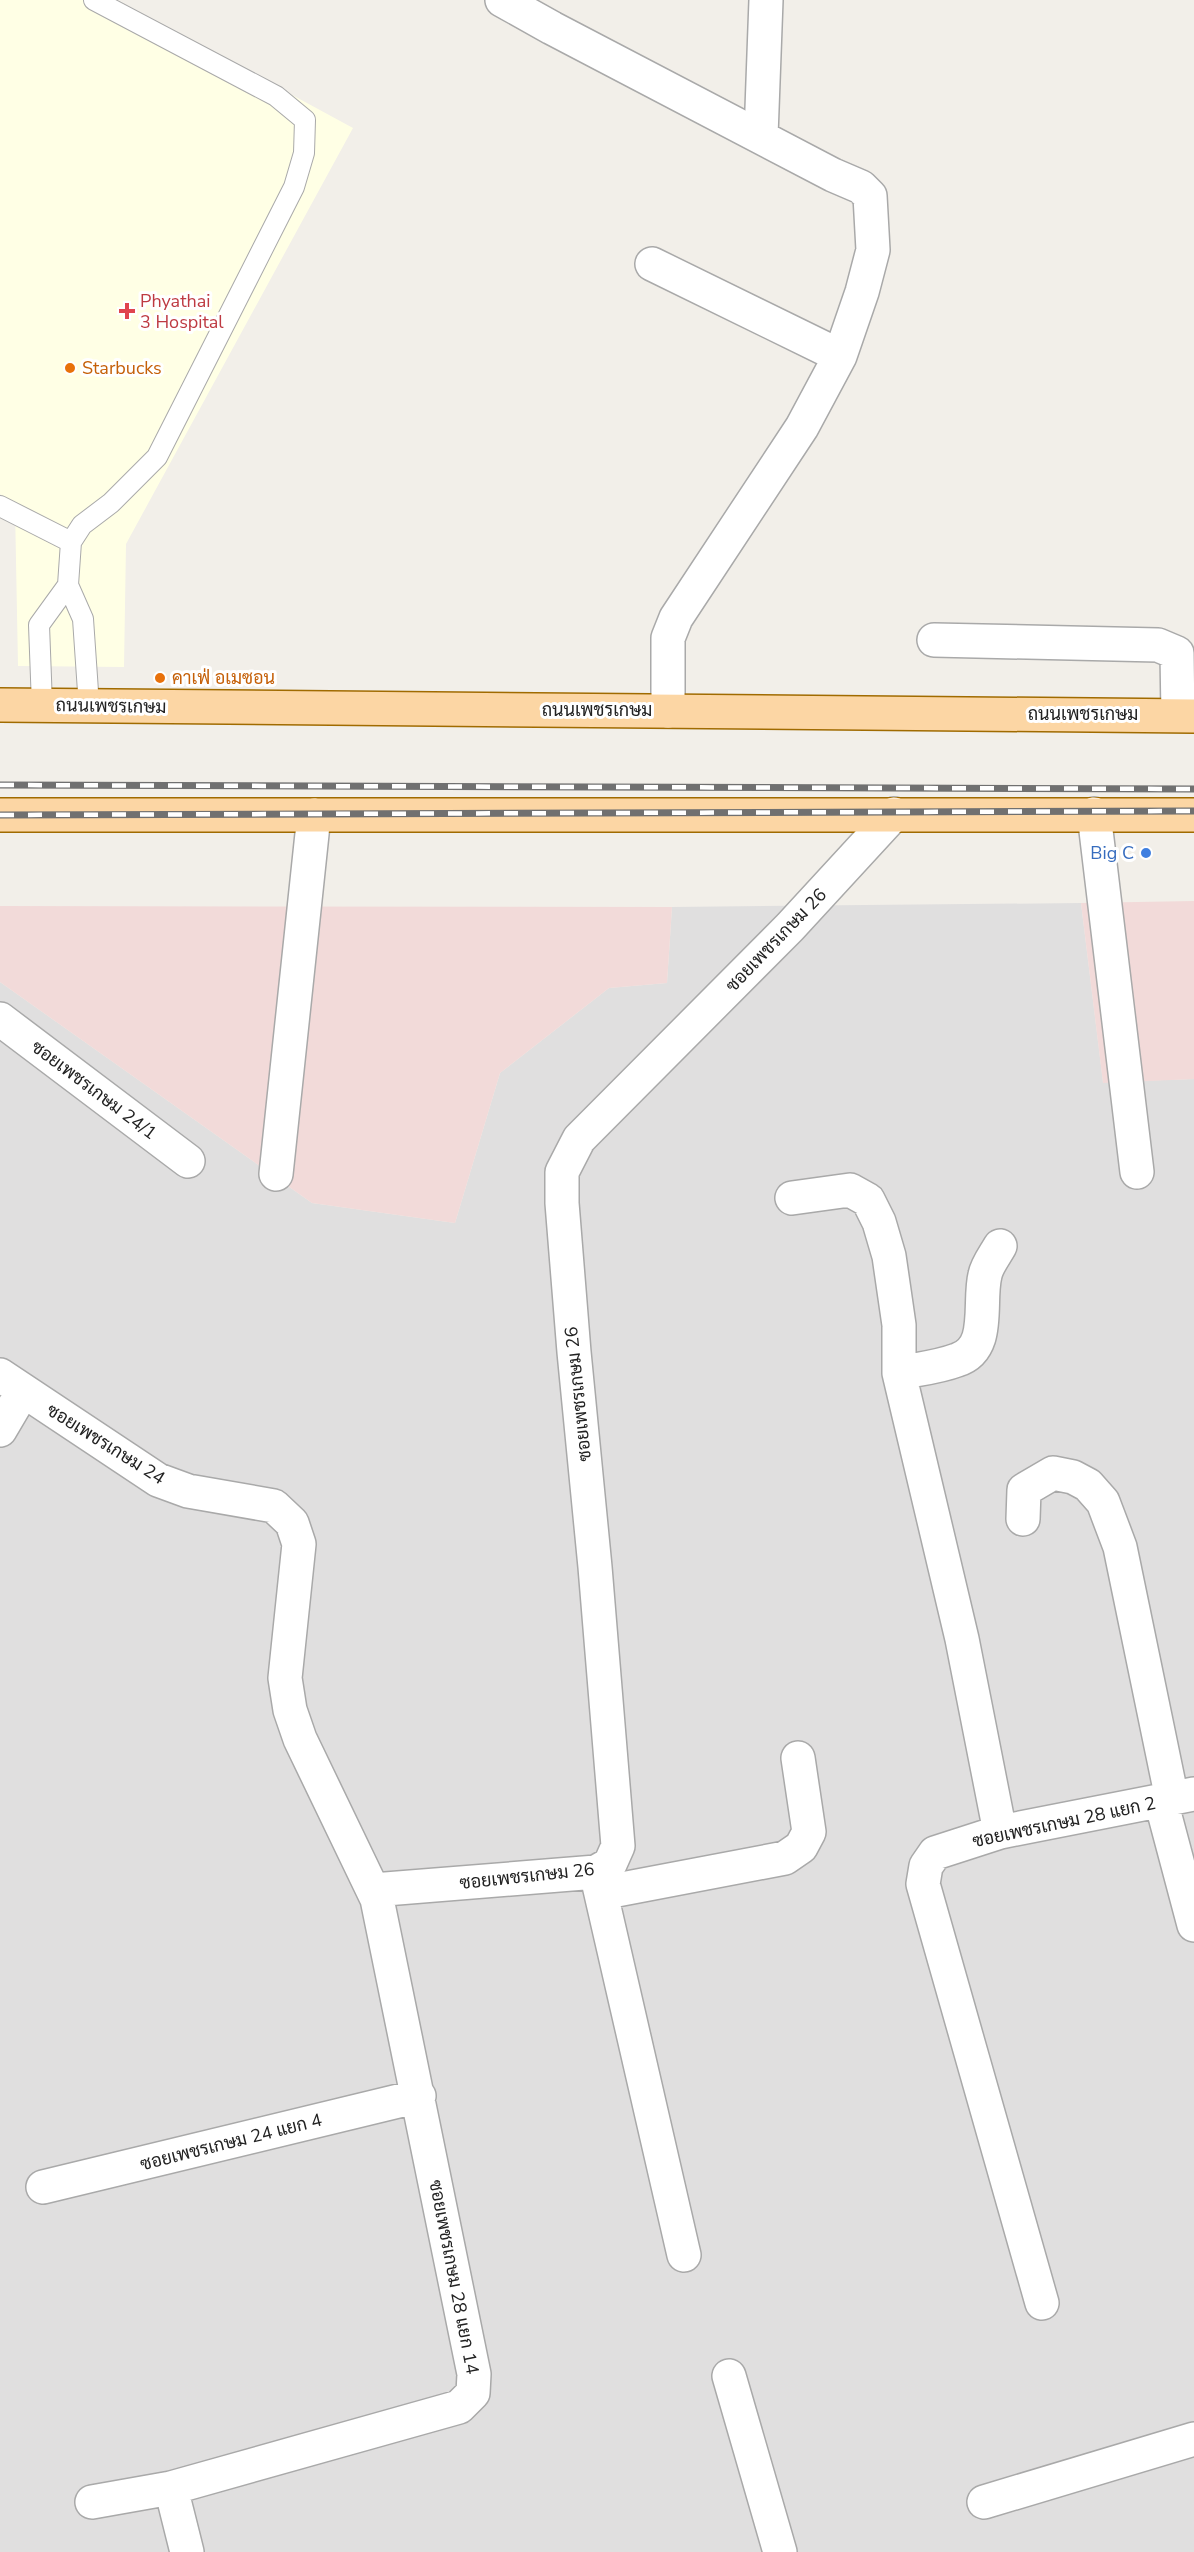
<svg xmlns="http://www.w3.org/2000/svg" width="1194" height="2552" font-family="'Nunito Sans',Sarabun,sans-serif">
<rect width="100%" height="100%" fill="#f2efe9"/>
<path fill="#e0dfdf" d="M1081 903 1103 1082 1194 1079V2552H0V982L312 1203 455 1223 500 1073 609 988 667 983 672 907Z"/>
<path fill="#f2dad9" d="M1194 901V1079L1103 1083 1081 903Z
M0 906 672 907 667 983 609 988 500 1073 455 1223 312 1203 0 982Z"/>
<path fill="#ffffe5" d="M0 0H117L353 128 126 544 124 667 18 666 15 508 0 494Z"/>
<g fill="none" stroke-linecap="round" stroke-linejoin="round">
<defs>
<path id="service" d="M0 506 71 542
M42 705 39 625 68 585
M89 706 83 619 68 585 71 542 82 525 111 503 157 457 294 187 304 153 305 120 276 96 94 0"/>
<path id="minor" d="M502 0 552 28 833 175 861 187 870 196 873 250 862 292 840 356 802 427 676 618 668 638V711
M761 136 766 0
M652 264 840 356
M934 640 1158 645 1177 653 1178 715
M1094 814 1137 1172
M0 1019 188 1161
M276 1174 314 815
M792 1198 850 1190 868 1200 879 1222 889 1256 899 1325V1373L962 1639 1000 1832
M899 1373C918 1369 939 1367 957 1360 992 1349 978 1303 985 1275 987 1265 995 1255 1000 1246
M0 1375 158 1480 188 1491 274 1506 292 1523 299 1544 285 1678 290 1710 300 1739 377 1899 474 2374 473 2393 459 2407 171 2488 187 2552
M0 1430 23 1391
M1023 1519 1024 1490 1053 1473 1073 1477 1088 1485 1103 1502 1120 1547 1172 1799
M1161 1801 1194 1925
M596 1872 684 2255
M373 1890 596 1872 610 1864 618 1846 595 1567 574 1352 562 1203V1172L579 1139 790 927 894 814
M601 1893 785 1858 801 1847 809 1832 798 1758
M43 2187 419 2096
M1042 2303 923 1884 926 1866 935 1853 1000 1832 1194 1794
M729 2376 780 2552
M92 2502 171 2488
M984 2502 1194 2439"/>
<path id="primary" d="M0 705 1194 716
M0 815H1194"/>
</defs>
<use href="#service" stroke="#a9a9a9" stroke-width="22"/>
<use href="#minor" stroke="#a9a9a9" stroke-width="36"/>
<use href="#primary" stroke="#a06b00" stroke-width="36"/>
<use href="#service" stroke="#fff" stroke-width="20"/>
<use href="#minor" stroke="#fff" stroke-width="33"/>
<use href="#primary" stroke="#fcd6a4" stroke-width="33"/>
<defs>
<path id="rail" d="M0 785 1194 789
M0 815 1194 811"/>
</defs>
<use href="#rail" stroke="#707070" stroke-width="7"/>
<use href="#rail" stroke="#fff" stroke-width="4.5" stroke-dasharray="14" stroke-linecap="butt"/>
</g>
<path fill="#e0444e" stroke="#fff" stroke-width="2" d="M124 302h6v6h6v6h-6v6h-6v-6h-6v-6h6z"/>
<g fill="#e8710a" stroke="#fff" stroke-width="2">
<circle cx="70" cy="368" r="6"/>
<circle cx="160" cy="678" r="6"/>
</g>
<circle fill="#3f7fe0" stroke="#fff" stroke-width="2" cx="1146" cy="853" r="6"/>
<g text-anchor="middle" stroke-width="6" stroke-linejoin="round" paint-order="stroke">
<g font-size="18" fill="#be3a42" stroke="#fff" text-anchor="start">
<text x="140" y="307">Phyathai<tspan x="140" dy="21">3 Hospital</tspan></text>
</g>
<g font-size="18" fill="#c56008" stroke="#fff" text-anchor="start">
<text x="82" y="374">Starbucks</text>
<text x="172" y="684">คาเฟ่ อเมซอน</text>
</g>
<g font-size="18" fill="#222" stroke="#fff">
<text transform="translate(111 706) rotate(1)" y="6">ถนนเพชรเกษม</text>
<text x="597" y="716">ถนนเพชรเกษม</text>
<text x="1083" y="720">ถนนเพชรเกษม</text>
<text transform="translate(776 940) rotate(-46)" y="6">ซอยเพชรเกษม 26</text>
<text transform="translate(94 1090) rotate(37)" y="6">ซอยเพชรเกษม 24/1</text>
<text transform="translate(578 1394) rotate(-96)" y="6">ซอยเพชรเกษม 26</text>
<text transform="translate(106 1444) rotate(32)" y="6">ซอยเพชรเกษม 24</text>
<text transform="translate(1064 1822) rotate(-12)" y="6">ซอยเพชรเกษม 28 แยก 2</text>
<text transform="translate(527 1876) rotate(-6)" y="6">ซอยเพชรเกษม 26</text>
<text transform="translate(231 2142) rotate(-14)" y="6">ซอยเพชรเกษม 24 แยก 4</text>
<text transform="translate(454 2277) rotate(79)" y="6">ซอยเพชรเกษม 28 แยก 14</text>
</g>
<g font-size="18" fill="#366cbe" stroke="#fff" text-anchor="end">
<text x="1134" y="859">Big C</text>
</g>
</g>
</svg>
